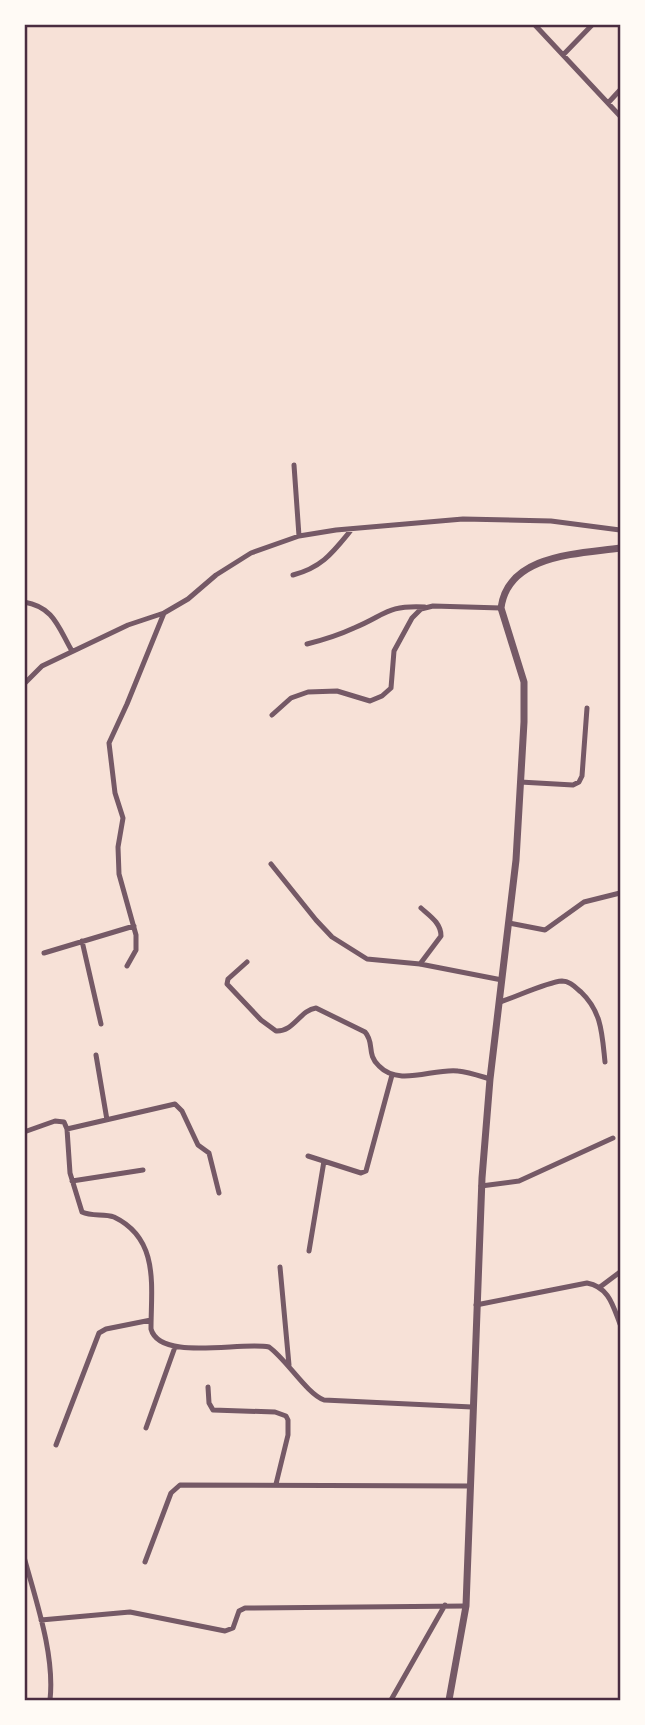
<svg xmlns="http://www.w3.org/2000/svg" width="645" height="1725" font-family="'Fira Sans',sans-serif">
<rect width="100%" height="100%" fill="#f7e1d7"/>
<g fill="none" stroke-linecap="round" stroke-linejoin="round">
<path stroke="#755966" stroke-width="5" d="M534 24 620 116
M563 55 593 24
M608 103 620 90
M294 465 299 536
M293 575C323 567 333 552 352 529
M24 602C54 607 58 627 72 651
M307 644C323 640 339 635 354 628 386 615 386 605 425 607
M24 684 42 666 128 625 164 613 188 599 216 575 251 553 299 536 336 530 463 519 551 521 620 530
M272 715 291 698 308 692 337 691 370 701 382 696 391 688 394 651 412 618 421 609 433 606 501 608
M520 782 573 785 579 782 582 776 587 708
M271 864 316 920 332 937 367 959 420 964 502 980
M509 923 545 930 584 902 620 893
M82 941 101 1024
M44 953 134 926
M247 962 228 979 227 984 261 1020 276 1031C294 1032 300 1010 316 1008L365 1032C375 1043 366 1054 379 1066 399 1087 433 1068 458 1071 469 1072 480 1076 490 1079
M420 964 441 936C441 923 430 916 421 908
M127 966 136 950V935L119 874 118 847 123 818 115 793 109 743 127 704 164 613
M500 1002C516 997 547 982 562 981 570 981 575 987 581 992 602 1012 602 1034 605 1062
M96 1055 107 1120
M67 1129 175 1104 182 1111 198 1145 209 1153 219 1193
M24 1132 55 1121 64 1122 67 1129 70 1173 82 1212C92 1217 104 1213 114 1217 160 1239 151 1287 151 1329 160 1362 242 1341 269 1347 287 1360 307 1394 324 1400L472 1407
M308 1156 361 1173 366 1171 392 1075
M72 1181 143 1170
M481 1186 519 1181 613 1138
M309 1251 324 1161
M280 1267 289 1365
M600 1287 620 1272
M476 1305 587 1283C609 1287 613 1306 620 1324
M208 1387 209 1403 213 1410 275 1412 286 1416 288 1420V1435L276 1484
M146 1428 175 1347
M56 1445 99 1333 106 1329 151 1320
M24 1557C36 1601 55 1655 50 1700
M145 1562 171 1493 180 1485 470 1486
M41 1620 130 1612 225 1631 233 1628 239 1611 245 1608 466 1606
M391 1700 445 1605"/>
<path stroke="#755966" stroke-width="7" d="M449 1700 466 1606 482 1178 490 1079 516 860 524 722V682L501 608C508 554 579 554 620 548"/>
</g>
<rect width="645" height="1725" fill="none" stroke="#fffaf5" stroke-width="52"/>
<rect x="26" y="26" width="593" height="1673" fill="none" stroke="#4a2c40" stroke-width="2.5"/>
</svg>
